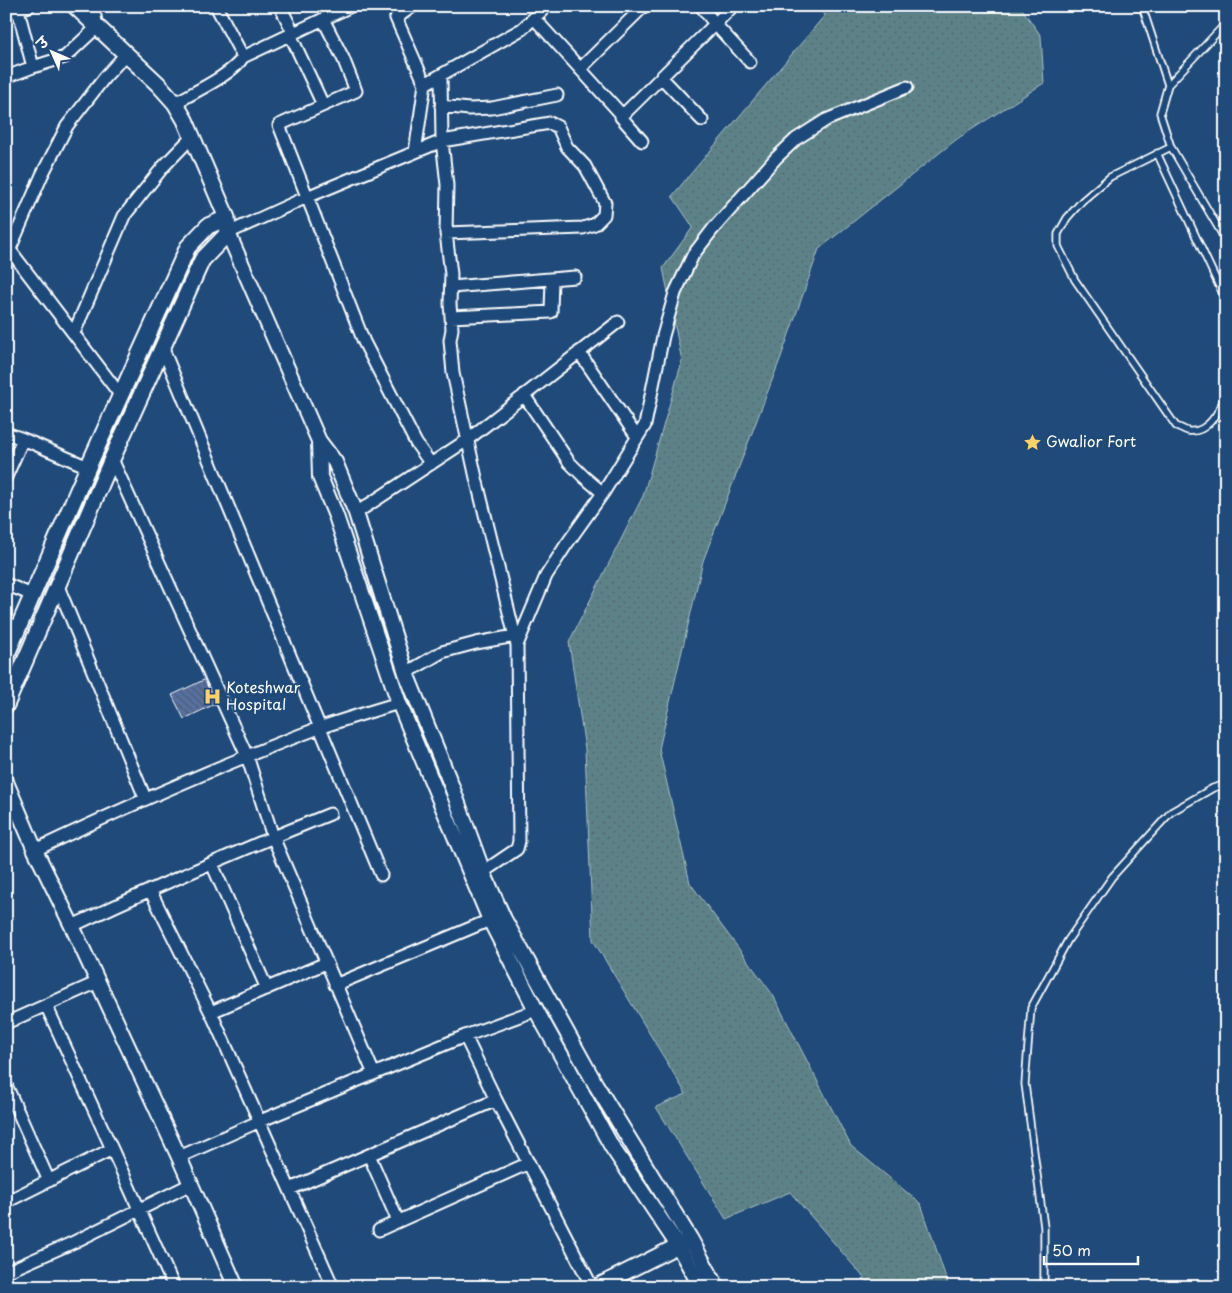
<svg xmlns="http://www.w3.org/2000/svg" width="1232" height="1293" font-family="'Playpen Sans','Playpen Sans Deva',sans-serif">
<defs>
<pattern id="grass-dots" width="8" height="8" patternUnits="userSpaceOnUse" patternTransform="scale(1.25)"><rect width="8" height="8" fill="#5c8288"/><path d="M2 2h.1M6 6h.1" fill="none" stroke="#556a6d" stroke-width="1.8" stroke-linecap="round"/></pattern>
<pattern id="building-back-hatch" width="6" height="6" patternUnits="userSpaceOnUse" patternTransform="scale(1.25)"><rect width="6" height="6" fill="#5670a1"/><path d="M-1 5l2 2M0 0l6 6M5-1l2 2" fill="none" stroke="#505c72"/></pattern>
</defs>
<rect width="100%" height="100%" fill="#1f4a7a"/>
<filter id="ink" filterUnits="userSpaceOnUse"><feTurbulence type="fractalNoise" baseFrequency=".02" numOctaves="2"/><feDisplacementMap in="SourceGraphic" scale="10" xChannelSelector="R" yChannelSelector="G"/><feConvolveMatrix kernelMatrix="1 2 1 2 8 2 1 2 1" color-interpolation-filters="sRGB"/></filter>
<g filter="url(#ink)">
<path fill="url(#grass-dots)" stroke="#aec0c4" d="M817 6H1020L1041 36 1044 83 957 139 819 249 781 357 703 561 659 749 690 883 773 995 851 1146 921 1204 949 1287H872L790 1192 726 1219 656 1107 686 1094 593 940 585 749 569 642 643 496 682 361 663 268 693 227 672 196 825 15Z"/>
<path fill="url(#building-back-hatch)" stroke="#fff" d="M208 678 219 702 184 719 172 695Z"/>
<g fill="none" stroke-linecap="round" stroke-linejoin="round">
<defs>
<path id="service" d="M1142 6 1168 85
M1226 23 1168 85 1160 113 1171 147 1226 241
M1171 147 1110 177 1082 201 1067 218 1058 234V246L1075 280 1176 426C1180 427 1184 430 1188 431 1209 434 1220 410 1226 394
M1157 153 1226 301
M1044 1287V1227L1025 1084 1031 1008 1068 940 1112 877 1171 812 1213 788 1226 784"/>
<path id="minor" d="M216 6 243 57
M280 6 293 32
M413 6 396 18 425 84
M733 6 715 24 750 62
M6 13 29 6
M534 18 622 115
M323 19 343 58 356 91 279 125 364 342 416 443 431 464
M290 34 323 105
M33 67 65 57 97 27 93 6
M580 69 644 6
M441 75 442 141 447 185 446 233 451 274 450 304 452 329 450 340 453 373 476 478 517 645 519 841 517 849 483 872
M6 77 33 67 18 10
M661 77 702 120
M175 103C194 92 232 75 243 57L351 6
M441 106 469 109 492 108 557 95
M642 141 621 117 715 24 701 6
M415 152 425 84 522 29 547 6
M228 233 307 197 442 141 550 123 558 127 567 147 585 166 605 203 604 215 595 224 583 228 446 233
M10 250 121 396
M6 258 42 175 67 126 105 77 126 54
M451 287 575 277
M451 317 551 312 552 279
M74 333 124 216 163 167 192 137
M163 349 381 875
M579 352 637 437
M6 433 23 439
M112 459 247 756 273 837 374 1074
M6 477 23 439 88 467
M603 493 645 425 663 336 675 293 693 255 713 229 776 158 796 139 826 120 907 87
M356 513 467 440 618 322
M6 584 32 595
M58 586 145 798
M517 645 546 576 566 545 603 493 584 477 569 462 524 395
M406 673 442 652 476 643 515 636
M35 850C128 806 222 764 319 728 345 719 372 711 399 703
M212 864 267 989
M150 890 213 1017 333 1287
M72 926C157 886 243 849 330 814
M335 985 490 920
M46 1005 112 1149
M211 1012 326 963
M6 1023 98 982
M465 1036 496 1100 592 1287
M6 1085 49 1181
M369 1155 398 1221
M179 1157 260 1121 465 1036 536 1010
M290 1189 496 1100
M6 1202 112 1149 174 1287
M379 1230 529 1163
M6 1272 74 1242 191 1184"/>
<path id="tertiary" d="M228 233 319 441 335 462 356 513 406 673 452 787 483 872 504 919 596 1085 691 1240 717 1287
M319 441 320 477 336 516 399 703 490 920 536 1010 612 1147 677 1244 701 1287
M6 782 35 850 72 926 179 1157 236 1287
M596 1287 685 1242"/>
<path id="secondary" d="M6 656 88 467 188 247 208 226 227 218
M6 705 112 459 202 260 228 233 227 218 185 120 175 103 158 84 75 6"/>
</defs>
<use href="#service" stroke="#fff" stroke-width="9"/>
<use href="#minor" stroke="#fff" stroke-width="15"/>
<use href="#tertiary" stroke="#fff" stroke-width="18"/>
<use href="#secondary" stroke="#fff" stroke-width="19"/>
<use href="#service" stroke="#1f4a7a" stroke-width="5.5"/>
<use href="#minor" stroke="#1f4a7a" stroke-width="11"/>
<use href="#tertiary" stroke="#1f4a7a" stroke-width="14"/>
<use href="#secondary" stroke="#1f4a7a" stroke-width="15"/>
</g>
</g>
<defs>
<symbol id="sight-bare" viewBox="-9 -9 18 18"><path d="M0-6L1.8-2.2L6-1.7L2.9 1.2L3.7 5.4L0 3.3L-3.7 5.4L-2.9 1.2L-6-1.7L-1.8-2.2Z" fill="#ffd166" stroke="#1f4a7a" stroke-width="2.5" paint-order="stroke"/></symbol>
<symbol id="hospital-bare" viewBox="-9 -9 18 18"><path d="M-5-5h3v3.5h4V-5h3V5h-3V1.5h-4V5h-3Z" fill="#ffd166" stroke="#1f4a7a" stroke-width="2.5" paint-order="stroke"/></symbol>
</defs>
<g fill-rule="evenodd">
<use href="#sight-bare" x="1020" y="430" width="25" height="25"/>
<use href="#hospital-bare" x="200" y="684" width="25" height="25"/>
</g>
<g text-anchor="middle" stroke-width="4" stroke-linejoin="round" paint-order="stroke">
<g font-size="15" fill="#fff" stroke="#1f4a7a" text-anchor="start">
<text x="1046" y="447">Gwalior Fort</text>
<text x="226" y="693">Koteshwar<tspan x="226" dy="17">Hospital</tspan></text>
</g>
</g>
<rect width="1232" height="1293" fill="none" stroke="#1f4a7a" stroke-width="25"/>
<rect x="12" y="12" width="1207" height="1268" fill="none" stroke="#fff" stroke-width="2" filter="url(#ink)"/>
<g transform="translate(52 52) rotate(315)" stroke="#1f4a7a" stroke-width="4" paint-order="stroke">
<path d="M0-4L9 19L0 12L-9 19Z" fill="#ffffff"/>
<text y="-8" font-size="14" font-weight="bold" text-anchor="middle" fill="#ffffff">उ</text>
</g>
<path d="M1044 1256v8h94v-8" fill="none" stroke="#ffffff" stroke-width="2.5"/>
<text x="1052" y="1256" font-size="15" fill="#ffffff" stroke="#1f4a7a" stroke-width="4" paint-order="stroke">50 m</text>
</svg>
